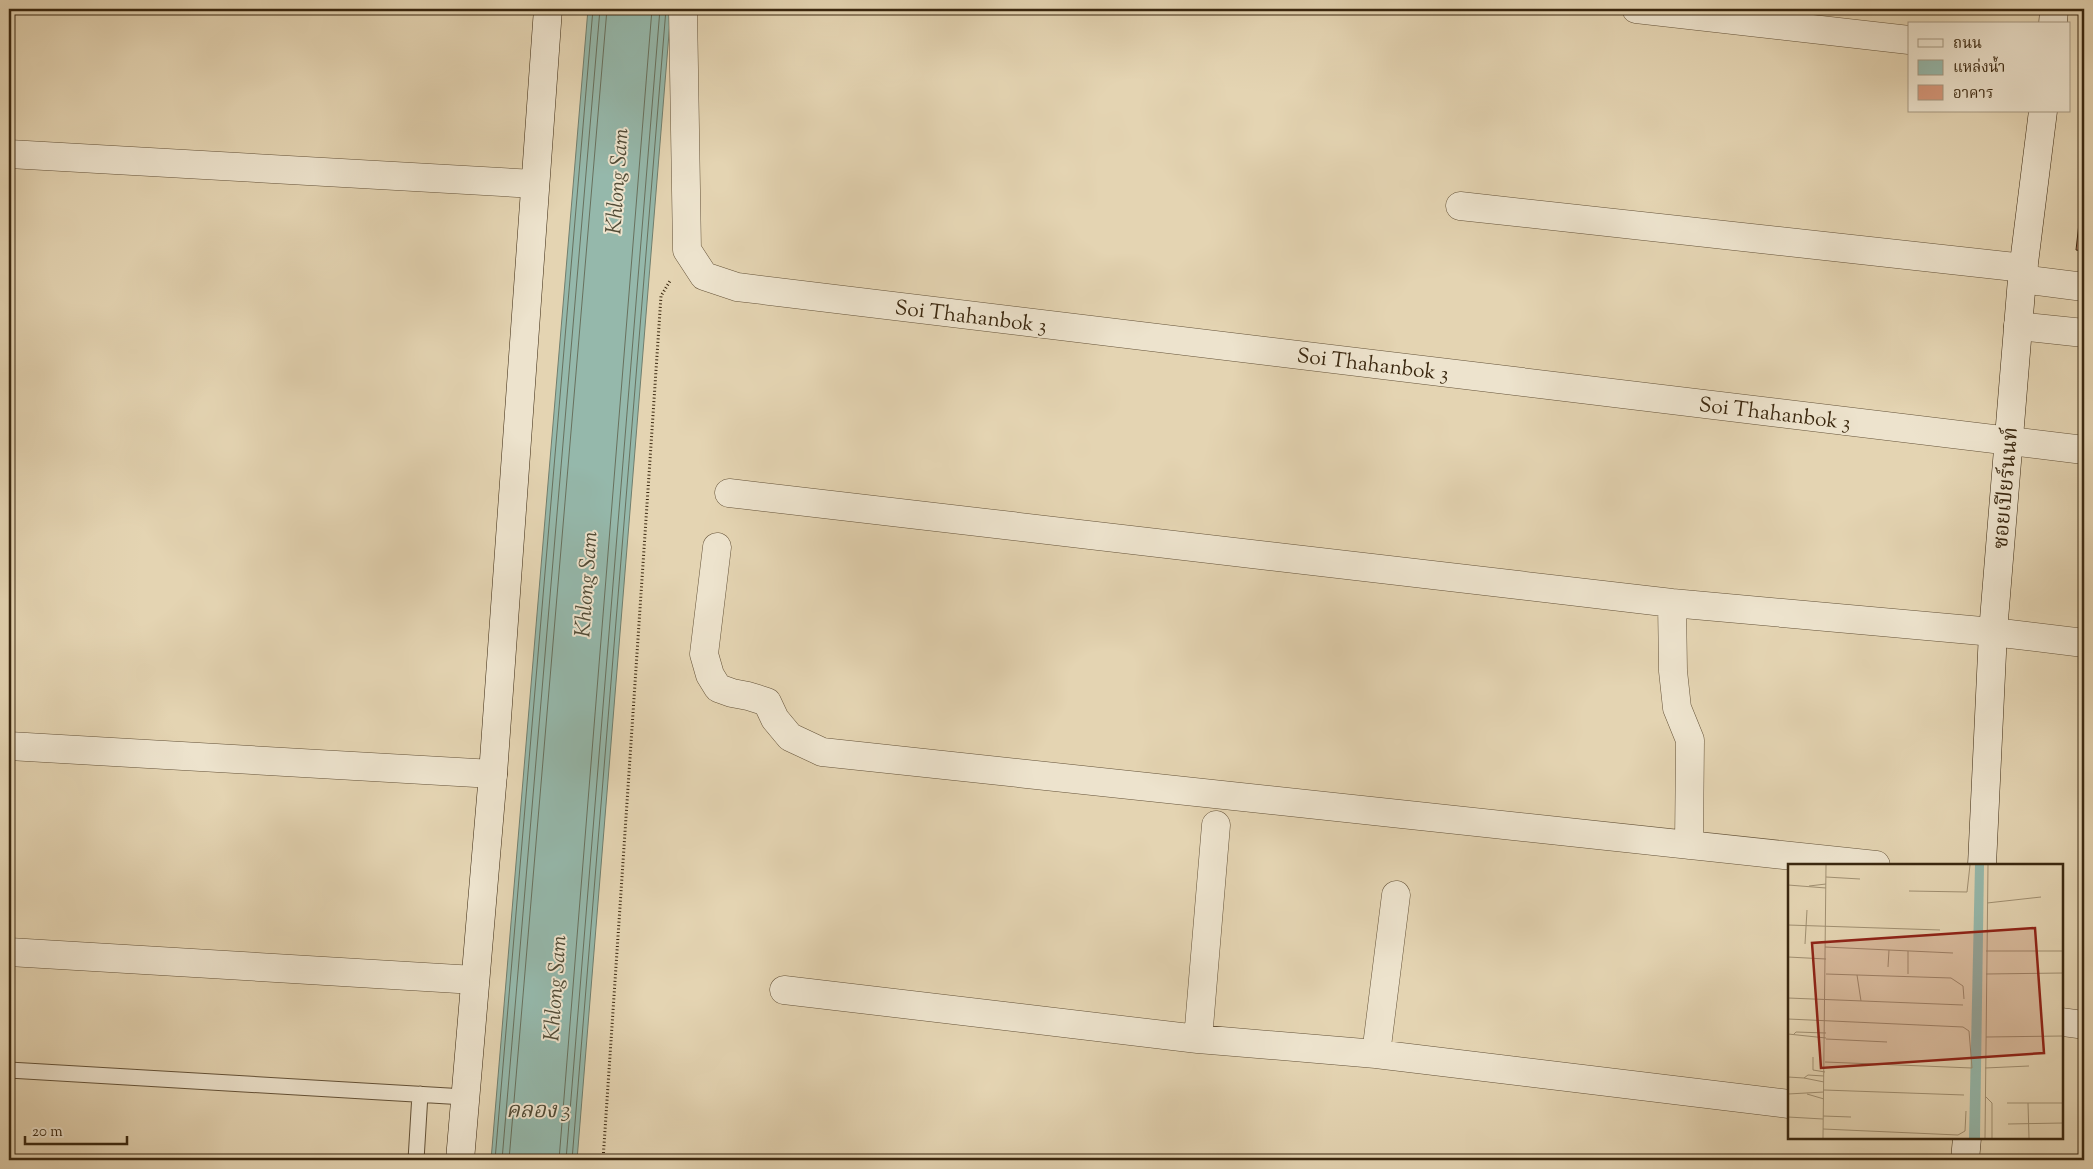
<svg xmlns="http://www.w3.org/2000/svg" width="2093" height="1169" font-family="'Sorts Mill Goudy','Noto Serif Thai',serif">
<rect width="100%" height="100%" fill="#e4d4b2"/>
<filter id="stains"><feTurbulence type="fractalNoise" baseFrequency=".004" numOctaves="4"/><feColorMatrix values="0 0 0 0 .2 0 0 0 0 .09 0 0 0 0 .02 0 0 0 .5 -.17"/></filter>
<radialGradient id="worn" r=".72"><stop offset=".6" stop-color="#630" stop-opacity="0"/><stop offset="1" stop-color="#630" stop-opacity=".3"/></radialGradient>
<path fill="#95b8ab" stroke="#717e6d" d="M588 9H671L577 1160H491Z"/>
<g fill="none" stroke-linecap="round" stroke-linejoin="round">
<path stroke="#68705d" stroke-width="1" d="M495 1160 593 9
M502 1160 600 9
M509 1160 607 9
M559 1160 652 9
M566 1160 660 9
M572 1160 666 9"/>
</g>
<path fill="#d6977a" stroke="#3a270f" d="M2084 179V251L2076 250Z"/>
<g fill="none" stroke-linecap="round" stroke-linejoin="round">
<defs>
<path id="lane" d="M9 1070 465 1097
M416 1160 420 1094"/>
<path id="street" d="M683 9 687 250 704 276 737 287 2084 450
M1636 9 1909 40
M9 154 535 184
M1460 206 2024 268
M2022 279 2084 287
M2018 326 2084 333
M729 493 1672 603 1993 632 2084 643
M717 547 704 654 710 675 718 688 732 693 748 696 767 702 775 719 790 737 822 752 1876 865
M1672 603 1673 671 1677 708 1690 740 1689 845
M9 746 493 774
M9 952 475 980
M784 990 1198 1039 1376 1054 1789 1104
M2062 1022 2084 1025
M1198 1039 1216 825
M1376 1054 1396 895"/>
<path id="secondary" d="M2053 24 2054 9
M1982 865 1993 632 2022 279 2043 111
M460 1160 493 774 548 9
M1965 1160 1967 1138"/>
</defs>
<use href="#lane" stroke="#645238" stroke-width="17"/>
<use href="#street" stroke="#645238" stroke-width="29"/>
<use href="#secondary" stroke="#3a270f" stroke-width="29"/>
<path stroke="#3a270f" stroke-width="3" stroke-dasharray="1 2.5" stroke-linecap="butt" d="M603 1160 661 296 670 281"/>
<use href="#lane" stroke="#ede3cd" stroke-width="15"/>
<use href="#street" stroke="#ede3cd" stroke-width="28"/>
<use href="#secondary" stroke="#ede3cd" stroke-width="28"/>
</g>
<g text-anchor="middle" stroke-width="4" stroke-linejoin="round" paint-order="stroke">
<g font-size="21" fill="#3a270f" stroke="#ede3cd">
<text transform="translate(971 316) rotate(7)" y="7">Soi Thahanbok 3</text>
<text transform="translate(1373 364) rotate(7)" y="7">Soi Thahanbok 3</text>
<text transform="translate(1775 413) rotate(7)" y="7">Soi Thahanbok 3</text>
<text transform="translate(2005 488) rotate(-85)" y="7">ซอยเปียร์นนท์</text>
</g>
<g font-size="22" font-style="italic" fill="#514b36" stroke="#ede3cd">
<text transform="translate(616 181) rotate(-86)" y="8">Khlong Sam</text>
<text transform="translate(585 584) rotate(-86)" y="8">Khlong Sam</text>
<text transform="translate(554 988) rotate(-86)" y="8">Khlong Sam</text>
<text x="538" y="1117">คลอง 3</text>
</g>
</g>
<g transform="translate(1788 864)">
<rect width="275" height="275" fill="#e4d4b2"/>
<path d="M187 1H196L192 274H181Z" fill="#95b8ab"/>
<path fill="none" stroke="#a08f71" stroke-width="1" d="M38 13 72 15M0 21 38 24M21 22 38 20M121 27 179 28 182 1M199 39 253 33M0 61 152 66M17 80 19 46M37 83 165 89M198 87H275M0 93 38 95M100 103 101 86M38 110 163 114 175 122 176 135M120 110V87M198 110 275 109M69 111 73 137M0 134 175 141M0 155 175 163 181 167 184 204 37 198M0 170 38 174M5 171 8 168 38 169M198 173 275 172M38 175 99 178M25 193V206L37 208M197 204 241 202M0 213 16 214M36 218 16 214 20 211 36 212M36 226 176 231M0 230 36 228M19 230 36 235M197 232 204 239V274M219 239H275M240 239 241 274M35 252 63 253M0 253 35 255M220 260 275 259M35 265 170 271 177 267 178 247M35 274 38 1M197 274 200 1"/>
<path fill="#8f2418" fill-opacity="0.15" stroke="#8f2418" stroke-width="2.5" d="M247 64 256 189 33 204 24 79Z"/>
<rect width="275" height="275" fill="none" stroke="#3a270f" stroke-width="2.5"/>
</g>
<rect width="2093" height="1169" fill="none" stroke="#e4d4b2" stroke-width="30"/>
<rect x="10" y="10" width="2073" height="1149" fill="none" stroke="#3a270f" stroke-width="2.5"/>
<rect x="15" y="15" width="2063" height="1139" fill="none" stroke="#3a270f"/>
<rect x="1908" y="22" width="162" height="90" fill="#ede3cd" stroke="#a59881"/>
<rect x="1918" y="39" width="25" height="8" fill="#ede3cd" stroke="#a59881"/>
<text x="1953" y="48" font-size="15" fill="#3a270f">ถนน</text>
<rect x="1918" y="60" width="25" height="15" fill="#95b8ab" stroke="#a59881"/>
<text x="1953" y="72" font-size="15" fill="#3a270f">แหล่งน้ำ</text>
<rect x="1918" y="85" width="25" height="15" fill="#d6977a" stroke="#a59881"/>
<text x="1953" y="98" font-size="15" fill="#3a270f">อาคาร</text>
<path d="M25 1136v8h102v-8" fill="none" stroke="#3a270f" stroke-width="2.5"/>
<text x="32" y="1136" font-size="15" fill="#3a270f" stroke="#ede3cd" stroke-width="4" paint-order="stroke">20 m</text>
<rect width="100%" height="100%" filter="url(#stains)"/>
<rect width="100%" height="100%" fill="url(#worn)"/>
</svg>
